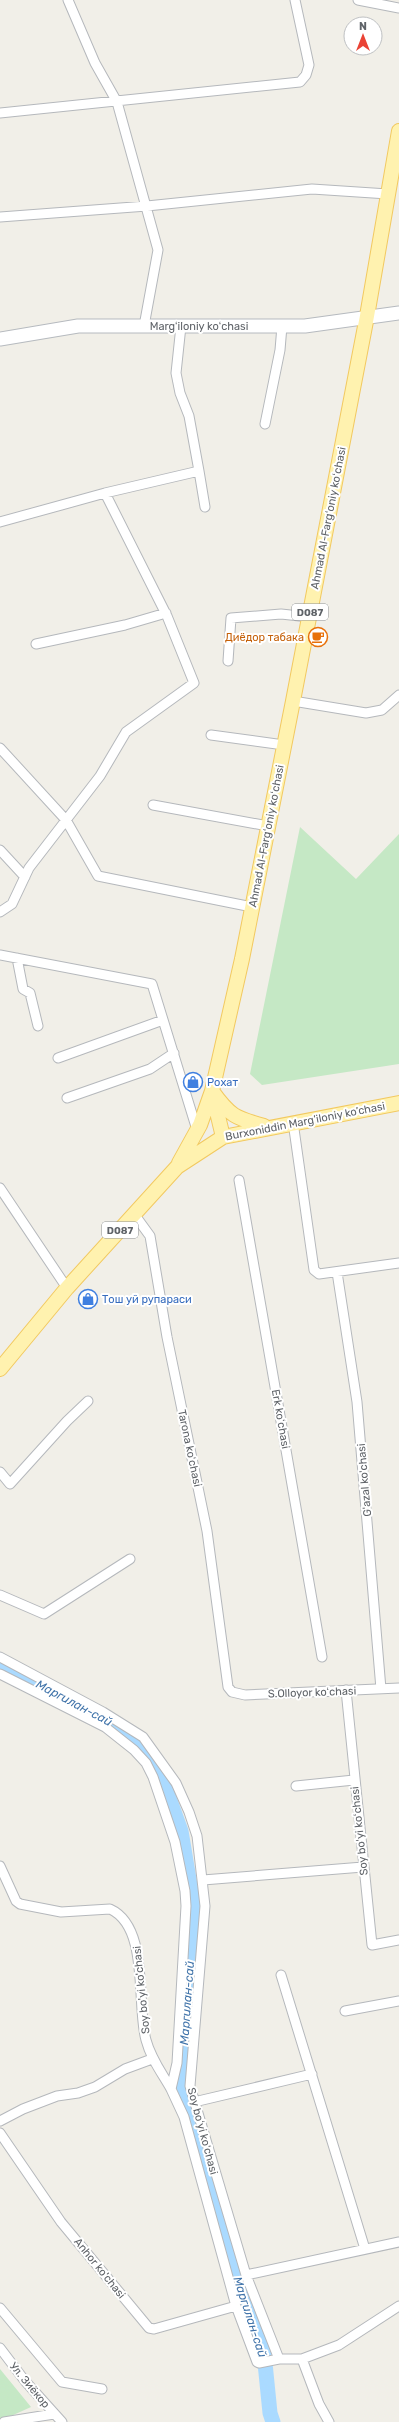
<svg xmlns="http://www.w3.org/2000/svg" width="399" height="2422" font-family="Rubik,sans-serif">
<rect width="100%" height="100%" fill="#f1efe8"/>
<path fill="#c5e8c5" d="M300 827 356 879 399 834V1064L262 1085 250 1074Z
M0 2369 31 2407 0 2421Z"/>
<g fill="none" stroke-linecap="round" stroke-linejoin="round">
<path stroke="#aadaff" stroke-width="15" d="M0 1663 128 1732 163 1781 181 1831 193 1903 182 2084 193 2128 238 2277 264 2353 270 2413 273 2422"/>
<defs>
<path id="street" d="M68 0 95 63 117 102 158 250 144 326
M358 0 399 8
M0 113 300 82 306 75 309 65 295 0
M0 217 147 206 312 189 388 194
M265 424 280 350 282 326
M199 471 205 507
M0 522 105 493 199 471 189 416 180 393 176 373 181 326
M36 644 125 625 166 613
M228 661 231 618 281 614 309 617
M293 701 366 713 382 710 399 695
M211 735 284 745
M0 748 66 820 98 876 252 907
M153 805 268 826
M0 850 25 877
M0 912 12 904 29 868 100 776 126 732 194 683 167 616 105 493
M0 955 152 984 197 1130
M17 958 23 989 30 993 38 1026
M58 1058 163 1020
M67 1098 150 1069 174 1053
M293 1122 314 1270 319 1274 399 1263
M239 1180 322 1657
M0 1188 67 1288
M134 1214 150 1236 167 1337 207 1531 228 1687 232 1692 245 1695 399 1688
M337 1272 357 1402 381 1689
M0 1472 10 1484 67 1421 88 1401
M0 1595 44 1614 130 1559
M0 1657 103 1712 143 1737 176 1783 189 1812 197 1836 205 1906 190 2086 246 2275 279 2359
M0 1674 105 1727 134 1750 146 1763 153 1777 175 1842 185 1891 186 1906 177 2063 171 2089 184 2117 236 2306 257 2362 259 2363 279 2359H302L319 2404 329 2422
M346 1690 372 1945 399 1940
M296 1786 354 1780
M0 1866 16 1901 20 1904 61 1912 110 1909C150 1927 136 2005 146 2040 151 2059 162 2073 171 2089
M203 1880 363 1867
M281 1975 365 2249
M345 2011 399 2001
M194 2102 312 2074
M0 2121 23 2109 57 2096 78 2093 95 2087 125 2069 152 2059
M0 2133 61 2222 149 2328 154 2329 236 2306
M246 2275 399 2242
M0 2308 62 2382 102 2389
M0 2348 25 2381 62 2422
M302 2359 339 2345 399 2306
M4 2422 54 2414"/>
<path id="secondary" d="M0 339 78 326H305L399 313"/>
<path id="primary" d="M223 1137 212 1091 242 959 293 701 367 316 399 131
M179 1163 200 1125 212 1091C230 1116 235 1118 264 1126
M0 1369 67 1288 177 1167 223 1137 399 1103"/>
</defs>
<use href="#street" stroke="#b5b8bc" stroke-width="11"/>
<use href="#secondary" stroke="#b6babf" stroke-width="15"/>
<use href="#primary" stroke="#f2c960" stroke-width="16"/>
<use href="#street" stroke="#fff" stroke-width="9"/>
<use href="#secondary" stroke="#fff" stroke-width="13"/>
<use href="#primary" stroke="#fff2af" stroke-width="14"/>
</g>
<defs>
<symbol id="cafe-ring" viewBox="-11 -11 22 22"><circle r="9.5" fill="#fff" stroke="#e8710a" stroke-width="1.5"/><path d="M-5.5-4.5H6V0H3Q3 3.5 0 3.5H-2.5Q-5.5 3.5-5.5 0ZM3-3.2v2h1.7v-2ZM-6 4.5H4V6H-6Z" fill="#e8710a"/></symbol>
<symbol id="shop-ring" viewBox="-11 -11 22 22"><circle r="9.5" fill="#fff" stroke="#3f7fe0" stroke-width="1.5"/><path d="M-5-2.5h2.3a2.7 3.5 0 0 1 5.4 0H5L5.5 6h-11ZM-1.5-2.5h3a1.5 2.3 0 0 0-3 0Z" fill="#3f7fe0"/></symbol>
</defs>
<g fill-rule="evenodd">
<use href="#cafe-ring" x="307" y="626" width="22" height="22"/>
<use href="#shop-ring" x="182" y="1071" width="22" height="22"/>
<use href="#shop-ring" x="77" y="1288" width="22" height="22"/>
</g>
<g text-anchor="middle" stroke-width="4" stroke-linejoin="round" paint-order="stroke">
<g fill="#fff" stroke="#8f9295" stroke-width="1">
<rect x="292" y="604" width="36" height="16" rx="3"/>
<rect x="102" y="1222" width="36" height="16" rx="3"/>
</g>
<g font-size="10" font-weight="bold" fill="#5f6368">
<text x="310" y="616">D087</text>
<text x="120" y="1234">D087</text>
</g>
<g font-size="11" fill="#5f6368" stroke="#fff">
<text x="199" y="330">Margʻiloniy koʻchasi</text>
<text transform="translate(328 518) rotate(-79)" y="4">Ahmad Al-Fargʻoniy koʻchasi</text>
<text transform="translate(266 836) rotate(-79)" y="4">Ahmad Al-Fargʻoniy koʻchasi</text>
<text transform="translate(305 1121) rotate(-11)" y="4">Burxoniddin Marg’iloniy ko’chasi</text>
<text transform="translate(281 1419) rotate(80)" y="4">Erk koʻchasi</text>
<text transform="translate(190 1448) rotate(78)" y="4">Tarona koʻchasi</text>
<text transform="translate(364 1480) rotate(-95)" y="4">G'azal ko'chasi</text>
<text transform="translate(312 1692) rotate(-2)" y="4">S.Olloyor koʻchasi</text>
<text transform="translate(359 1831) rotate(-96)" y="4">Soy boʻyi koʻchasi</text>
<text transform="translate(141 1990) rotate(-96)" y="4">Soy bo'yi ko'chasi</text>
<text transform="translate(203 2131) rotate(75)" y="4">Soy boʻyi koʻchasi</text>
<text transform="translate(100 2268) rotate(51)" y="4">Anhor ko'chasi</text>
<text transform="translate(30 2385) rotate(50)" y="4">Ул. Зиёкор</text>
</g>
<g font-size="11" fill="#c56008" stroke="#fff" text-anchor="end">
<text x="304" y="641">Диёдор табака</text>
</g>
<g font-size="11" fill="#366cbe" stroke="#fff" text-anchor="start">
<text x="207" y="1086">Рохат</text>
<text x="102" y="1303">Тош уй рупараси</text>
</g>
<g font-size="12" font-style="italic" fill="#4174aa" stroke="#fff">
<text transform="translate(74 1703) rotate(28)" y="4">Маргилан-сай</text>
<text transform="translate(187 2003) rotate(-86)" y="4">Маргилан-сай</text>
<text transform="translate(250 2317) rotate(72)" y="4">Маргилан-сай</text>
</g>
</g>
<g transform="translate(363 36)"><circle r="19" fill="#ffffff" stroke="#bfc1c3"/>
<path d="M0-3L7 15L0 10L-7 15Z" fill="#ea4335"/>
<text y="-6" font-size="11" font-weight="bold" text-anchor="middle" fill="#5f6368">N</text>
</g>
</svg>
